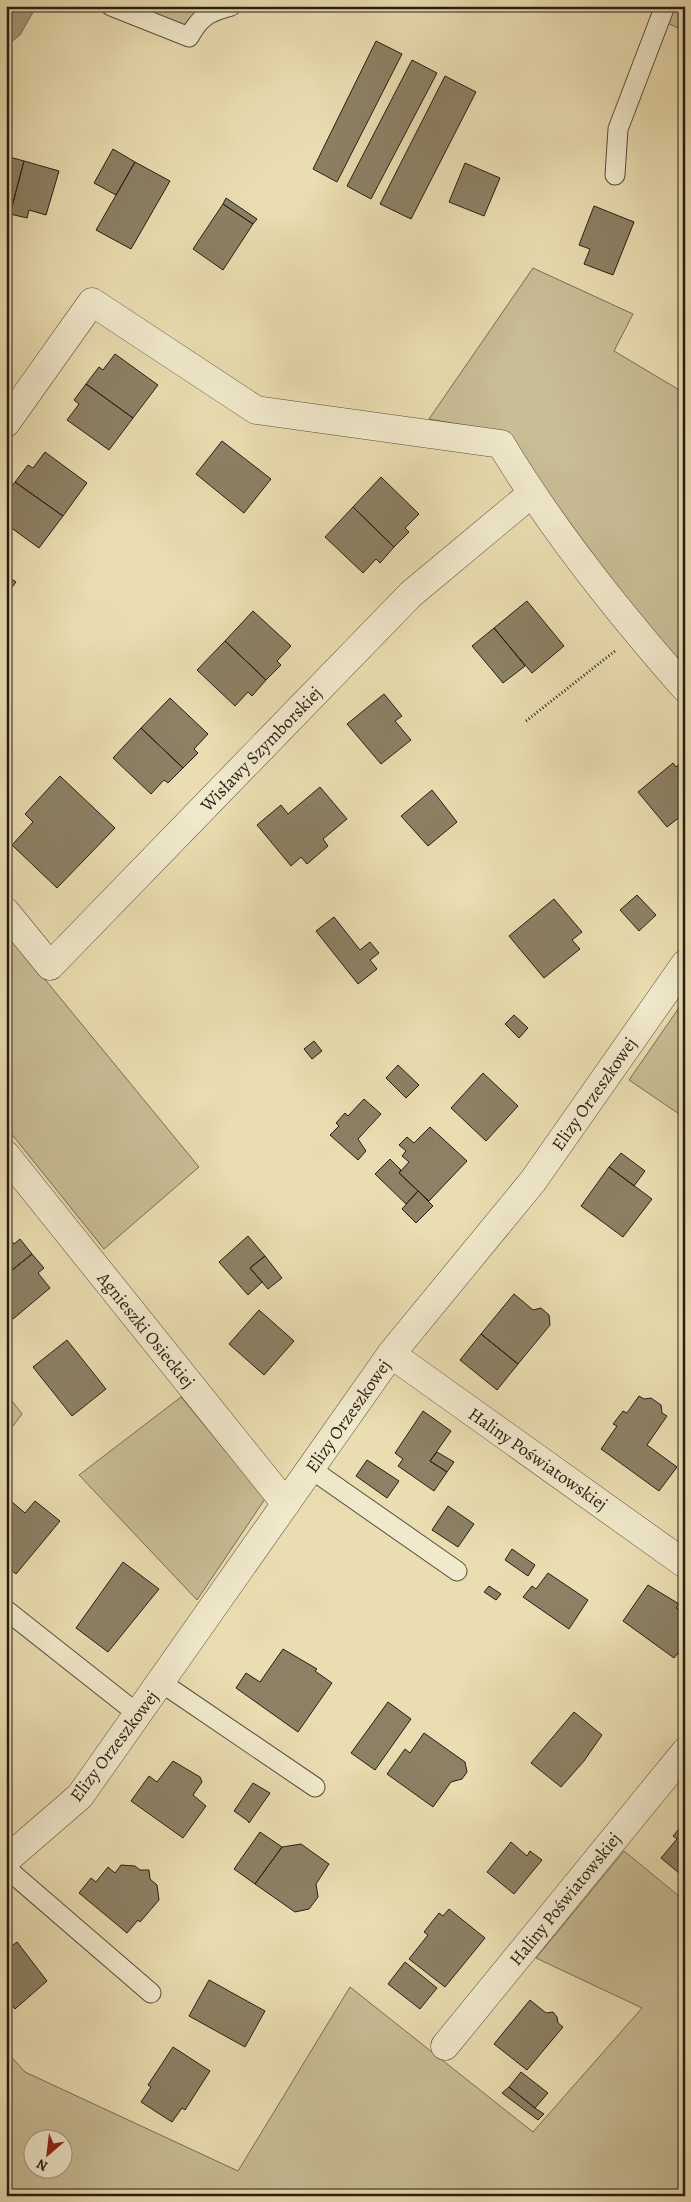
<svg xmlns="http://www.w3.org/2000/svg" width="691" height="2202" font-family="Alegreya,serif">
<rect width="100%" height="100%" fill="#eaddb1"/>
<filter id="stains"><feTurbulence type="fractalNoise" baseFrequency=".004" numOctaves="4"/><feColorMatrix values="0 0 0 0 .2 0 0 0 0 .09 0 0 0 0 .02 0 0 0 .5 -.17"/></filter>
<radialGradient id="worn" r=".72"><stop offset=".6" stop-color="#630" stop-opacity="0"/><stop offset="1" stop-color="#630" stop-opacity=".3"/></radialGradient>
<path fill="#c9bd96" stroke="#786e54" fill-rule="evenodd" d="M132 6H201L182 27Z
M674 6H685V31L667 23Z
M533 268 633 314 614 351 676 388 685 396V670L646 627 504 432 429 419Z
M6 932 199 1167 104 1249 6 1127Z
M685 999V1118L629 1080Z
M6 1393 22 1414 6 1435Z
M181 1397 265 1499 197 1600 79 1475Z
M624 1851 685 1901V2196H6V2051L25 2072 238 2171 350 1987 533 2132 642 2008 536 1958ZM32 2140H62V2170H32Z"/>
<path fill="#a79c7b" stroke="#736a51" d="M6 6 36 7 20 35 6 46Z"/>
<path fill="#8c8165" stroke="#261e13" d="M376 41 402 54 337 182 313 169Z
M412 60 437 73 371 199 347 186Z
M445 76 476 92 411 219 380 204Z
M113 149 135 162 116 195 94 183Z
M6 156 24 161 10 214 6 213Z
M24 161 59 171 46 215 29 210 27 218 10 214Z
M135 162 170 181 131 249 96 230Z
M465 163 500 178 484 216 449 202Z
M226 198 257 219 253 224 223 204Z
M223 204 253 224 223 270 193 249Z
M594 206 634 222 613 275 584 264 590 249 579 245Z
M115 354 158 385 133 418 86 384 99 367 103 370Z
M86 384 133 418 109 450 67 420 79 404 74 400Z
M222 441 271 479 244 513 196 474Z
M45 452 87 483 63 516 15 482 28 465 33 468Z
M381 477 419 514 405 528 409 532 394 547 353 507Z
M15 482 63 516 39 548 6 524V505L9 502 6 495Z
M353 507 394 547 380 563 376 559 363 573 325 537Z
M6 575 16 582 6 595Z
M527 601 564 646 532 673 494 628Z
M253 611 291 646 277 661 281 665 266 680 225 641Z
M494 628 525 666 503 683 472 646Z
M225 641 266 680 252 696 248 692 235 706 197 670Z
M384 694 402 716 395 721 411 740 381 764 347 724Z
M170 698 208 734 194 749 198 753 183 768 141 728Z
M141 728 183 768 168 783 164 780 151 794 113 758Z
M685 760V813L667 827 638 792 673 763 676 767Z
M60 776 115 828 57 888 12 845 33 822 25 814Z
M320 787 347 819 323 839 328 846 307 864 301 857 291 866 257 825 281 805 288 814Z
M432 790 457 822 428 846 401 816Z
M637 895 656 915 639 931 620 910Z
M554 899 582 932 572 940 580 949 544 978 509 936Z
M334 917 360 950 370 942 379 953 370 960 377 969 358 984 316 931Z
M514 1015 528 1028 519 1038 505 1024Z
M314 1041 322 1051 312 1059 304 1049Z
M398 1065 419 1085 406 1098 386 1078Z
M483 1073 518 1106 486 1141 451 1108Z
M364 1099 381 1114 358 1139 366 1151 358 1160 330 1135 339 1126 336 1123 345 1113 348 1116Z
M430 1127 467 1161 429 1201 399 1173 409 1162 402 1156 406 1151 399 1145 407 1137 414 1143Z
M621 1153 645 1171 634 1186 609 1167Z
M390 1159 401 1170 399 1173 418 1191 406 1204 375 1174Z
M609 1167 652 1199 623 1237 581 1206Z
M418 1191 433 1206 416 1223 402 1209Z
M6 1234 14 1244 20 1239 32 1254 6 1275Z
M248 1236 265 1256 250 1268 262 1282 248 1295 219 1262Z
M32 1254 44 1268 38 1273 50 1288 13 1319 6 1312V1275Z
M265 1256 282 1278 268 1289 250 1268Z
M514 1294 533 1310 541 1308 549 1315 550 1325 518 1364 481 1334Z
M259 1310 294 1341 264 1375 229 1344Z
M481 1334 518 1364 497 1390 460 1360Z
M67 1340 106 1389 72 1416 33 1367Z
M639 1396 644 1399 651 1398 661 1405 662 1413 667 1416 647 1445 677 1467 659 1491 601 1449 617 1426 613 1424 623 1411 627 1413Z
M423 1411 451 1431 430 1461 447 1472 434 1491 398 1466 403 1459 395 1453Z
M437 1452 454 1462 447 1472 430 1461Z
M367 1460 399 1481 387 1498 356 1476Z
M6 1497 25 1513 35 1501 60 1521 16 1574 6 1566Z
M448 1506 474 1524 458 1547 432 1530Z
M512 1549 535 1565 528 1576 505 1560Z
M123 1562 159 1589 108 1652 76 1628Z
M548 1573 588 1600 569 1629 523 1597 532 1586 536 1589Z
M648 1585 679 1604 676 1608 685 1613V1652L677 1654 674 1658 623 1621Z
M489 1586 501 1594 496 1600 484 1592Z
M283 1649 317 1669 315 1671 332 1683 298 1732 236 1688 246 1673 260 1682Z
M388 1702 411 1719 375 1770 351 1753Z
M574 1712 602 1735 584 1761 561 1787 531 1763Z
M424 1733 465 1762 467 1772 462 1779 451 1782 433 1807 387 1774 405 1749 410 1753Z
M173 1761 200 1777 202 1782 193 1795 206 1806 183 1838 131 1801 149 1776 157 1782Z
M253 1783 270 1793 249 1823 248 1821 234 1811Z
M684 1823H685V1878L661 1858 677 1839 673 1836Z
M260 1832 282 1847 255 1884 234 1869Z
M511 1842 527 1856 530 1851 542 1860 514 1894 487 1872Z
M301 1844 329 1864 316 1884 318 1897 309 1909 295 1912 255 1884 282 1847Z
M121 1865 135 1866 140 1870H149L150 1879 157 1885 159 1900 140 1922 138 1920 127 1933 79 1893 91 1878 96 1882 108 1867 115 1873Z
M449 1909 485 1938 445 1987 409 1959 428 1935 424 1932 439 1913 443 1916Z
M17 1942 47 1981 15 2009 6 1998V1950Z
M405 1962 437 1988 420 2009 388 1984Z
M209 1980 265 2011 245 2047 189 2016Z
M530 2000 546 2013 553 2012 557 2017 558 2023 563 2027 527 2070 494 2044Z
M173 2047 210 2071 185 2110 182 2108 172 2122 141 2102 151 2087 148 2085Z
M521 2072 548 2093 535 2108 509 2087Z
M509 2087 535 2108 544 2114 538 2120 502 2093Z"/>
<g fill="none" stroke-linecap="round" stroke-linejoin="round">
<defs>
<path id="service" d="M111 6 189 37C200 17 208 12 231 6
M615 175 618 129 665 6
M311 1469 457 1571
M6 1610 139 1715
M162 1683 315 1787
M6 1868 151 1993"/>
<path id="minor" d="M6 423 92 302 256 410 501 444C553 531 618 612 685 688
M6 912 50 966 411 594 531 494
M6 1155 286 1504
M391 1354 685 1564
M6 1860 80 1796 391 1354 533 1181 685 964
M445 2046 685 1752"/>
</defs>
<use href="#service" stroke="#574e3a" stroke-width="21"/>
<use href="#minor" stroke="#574e3a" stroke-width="29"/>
<path stroke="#261e13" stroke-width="3" stroke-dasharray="1 2.5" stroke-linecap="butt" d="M526 721 615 651"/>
<use href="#service" stroke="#f1e9cc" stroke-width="19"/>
<use href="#minor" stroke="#f1e9cc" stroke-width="28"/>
</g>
<g text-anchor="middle" stroke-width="4" stroke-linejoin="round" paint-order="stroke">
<g font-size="18" fill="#261e13" stroke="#f1e9cc">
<text transform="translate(261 749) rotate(-46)" y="6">Wisławy Szymborskiej</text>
<text transform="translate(594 1094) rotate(-55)" y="6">Elizy Orzeszkowej</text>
<text transform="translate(146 1330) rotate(51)" y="6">Agnieszki Osieckiej</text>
<text transform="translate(348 1416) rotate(-55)" y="6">Elizy Orzeszkowej</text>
<text transform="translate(538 1459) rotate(35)" y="6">Haliny Poświatowskiej</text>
<text transform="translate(114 1746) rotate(-53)" y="6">Elizy Orzeszkowej</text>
<text transform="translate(565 1899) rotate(-51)" y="6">Haliny Poświatowskiej</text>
</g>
</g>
<rect width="691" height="2202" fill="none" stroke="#eaddb1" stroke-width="25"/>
<rect x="8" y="8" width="676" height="2187" fill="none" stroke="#261e13" stroke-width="2.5"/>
<rect x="12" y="12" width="666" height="2177" fill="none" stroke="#261e13"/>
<g transform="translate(48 2154) rotate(208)"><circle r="24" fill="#f1e9cc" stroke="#a09882"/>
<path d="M0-4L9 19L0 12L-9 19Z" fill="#8f2418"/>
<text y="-8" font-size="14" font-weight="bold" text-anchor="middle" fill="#261e13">N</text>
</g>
<rect width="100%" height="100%" filter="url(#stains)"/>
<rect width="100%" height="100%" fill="url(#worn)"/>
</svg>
